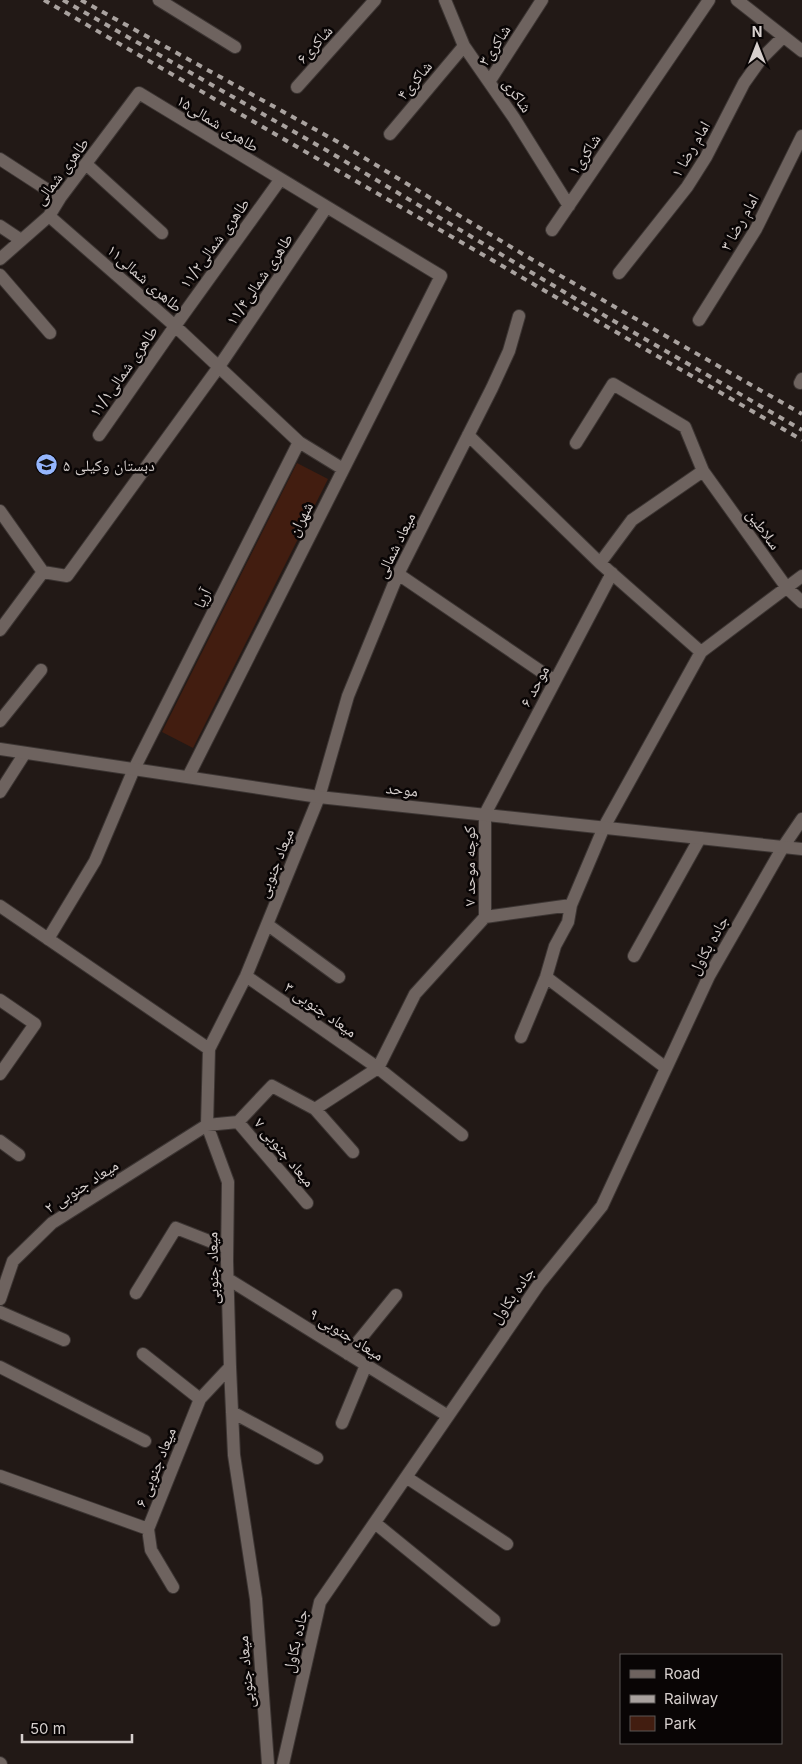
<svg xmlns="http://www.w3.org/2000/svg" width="802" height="1764" font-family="Inter,'Noto Naskh Arabic',sans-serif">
<rect width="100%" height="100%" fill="#221916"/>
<path fill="#421d10" d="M297 463 328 479 193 748 162 732Z"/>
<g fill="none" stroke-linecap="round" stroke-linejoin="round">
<defs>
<path id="minor" d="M159 0 235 47
M445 0 464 46 514 118 569 206
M737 0 802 51
M489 82 542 0
M297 87 375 0
M390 134 464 46
M0 159 60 198
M86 164 162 233
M49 216 175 326 299 442 343 469
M0 226 21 240
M552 230 709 0
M0 259 49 216 60 198 139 93 441 276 188 777
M619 273 687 187 706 157 744 83 761 59 783 37
M0 275 50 333
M699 320 756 229 802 136
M800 383 802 379
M99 435 175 326 280 180
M576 443 613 384 685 427 703 471 787 588 802 602
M0 511 43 572 67 576 218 368 326 208
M600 563 632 520 703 471
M398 574 555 681
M0 630 43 572
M701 652 802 576
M0 721 41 670
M0 792 25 753
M0 906 209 1049
M485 917V814L612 573
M268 925 339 977
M48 939 95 861 134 769 299 442
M634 956 700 838
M246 976 378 1068 462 1135
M546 977 666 1068
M0 1000 35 1024 0 1074
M521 1037 546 977 555 946 568 922 571 905
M315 1109 353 1152
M238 1122 307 1203
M0 1141 19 1155
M228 1279 448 1416
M136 1293 176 1228 227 1248
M0 1299 13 1261 52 1223 207 1125 238 1122 272 1086 315 1109 378 1068 415 994 485 917 571 905 604 827 701 652 600 563 468 435
M0 1312 64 1340
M143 1354 200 1399
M348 1354 396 1295
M0 1367 145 1441
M232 1412 317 1458
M342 1423 366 1365
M0 1476 148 1529
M406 1477 507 1544
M375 1523 494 1620
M173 1587 151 1550 148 1529 200 1399 230 1367
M0 1763 1 1764
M268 1764 256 1599 234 1455 230 1367 227 1261 228 1182 207 1125 209 1049 246 976 319 797 348 696 398 574 492 388 509 351 519 316
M283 1764 320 1602 539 1284 602 1206 709 976 783 847 802 819"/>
<path id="tertiary" d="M0 749 319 797 802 849"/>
</defs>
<use href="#minor" stroke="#3c3533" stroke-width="14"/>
<use href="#tertiary" stroke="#3c3533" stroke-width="14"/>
<use href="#minor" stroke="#6e635f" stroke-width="12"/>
<use href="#tertiary" stroke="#6e635f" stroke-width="12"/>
<path stroke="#a9a29f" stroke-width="4" stroke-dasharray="6 6" stroke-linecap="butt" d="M44 0 802 440
M63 0 326 150 576 299 802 430
M81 0 338 142 526 256 802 414"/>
</g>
<defs>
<symbol id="school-disc" viewBox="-11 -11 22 22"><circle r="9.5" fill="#95b6fd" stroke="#090505"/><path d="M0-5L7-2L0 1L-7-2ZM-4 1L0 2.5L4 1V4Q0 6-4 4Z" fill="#111"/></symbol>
</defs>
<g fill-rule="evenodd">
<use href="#school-disc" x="34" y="452" width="25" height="25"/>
</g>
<g text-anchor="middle" stroke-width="5" stroke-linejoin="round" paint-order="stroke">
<g font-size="16" fill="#d6cfcd" stroke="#090505">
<text transform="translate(314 44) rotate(-48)" y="6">شاکری۶</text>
<text transform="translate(494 45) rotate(-57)" y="6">شاکری۳</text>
<text transform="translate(414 80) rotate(-50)" y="6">شاکری۴</text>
<text transform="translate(518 95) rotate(55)" y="6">شاکری</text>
<text transform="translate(218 123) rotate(32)" y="6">طاهری شمالی۱۵</text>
<text transform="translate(690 149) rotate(-60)" y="6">امام رضا ۱</text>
<text transform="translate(584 154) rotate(-56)" y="6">شاکری۱</text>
<text transform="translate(61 171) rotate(-53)" y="6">طاهری شمالی</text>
<text transform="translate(739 222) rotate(-61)" y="6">امام رضا ۳</text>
<text transform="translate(214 243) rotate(-54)" y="6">طاهری شمالی۱۱/۲</text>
<text transform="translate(145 278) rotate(41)" y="6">طاهری شمالی۱۱</text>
<text transform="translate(259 279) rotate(-56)" y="6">طاهری شمالی۱۱/۴</text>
<text transform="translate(123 371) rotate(-55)" y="6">طاهری شمالی۱۱/۱</text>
<text transform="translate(300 519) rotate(-63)" y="6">شهران</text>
<text transform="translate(764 529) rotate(54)" y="6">سلاطین</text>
<text transform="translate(395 545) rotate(-64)" y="6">میعاد شمالی</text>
<text transform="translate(202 598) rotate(-63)" y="6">آریا</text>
<text transform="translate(534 686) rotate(-62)" y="6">موحد ۶</text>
<text transform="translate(402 789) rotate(6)" y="6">موحد</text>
<text transform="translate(275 863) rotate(-68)" y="6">میعاد جنوبی</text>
<text transform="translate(469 866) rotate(-90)" y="6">کوچه موحد ۷</text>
<text transform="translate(708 945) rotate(-61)" y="6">جاده بکاول</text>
<text transform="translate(321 1009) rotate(35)" y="6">میعاد جنوبی ۳</text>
<text transform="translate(285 1152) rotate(50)" y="6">میعاد جنوبی ۷</text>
<text transform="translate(81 1186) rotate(-33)" y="6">میعاد جنوبی ۲</text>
<text transform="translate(212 1268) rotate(-91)" y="6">میعاد جنوبی</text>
<text transform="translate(512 1295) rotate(-55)" y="6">جاده بکاول</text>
<text transform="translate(347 1334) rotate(32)" y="6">میعاد جنوبی ۹</text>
<text transform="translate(155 1467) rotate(-68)" y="6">میعاد جنوبی ۶</text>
<text transform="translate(295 1641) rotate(-77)" y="6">جاده بکاول</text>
<text transform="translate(245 1672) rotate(-95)" y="6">میعاد جنوبی</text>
</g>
<g font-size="16" fill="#d6cfcd" stroke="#090505" text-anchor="start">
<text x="63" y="471">دبستان وکیلی ۵</text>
</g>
</g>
<rect x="620" y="1654" width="162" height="90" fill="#090505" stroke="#5b5655"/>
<rect x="630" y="1670" width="25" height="8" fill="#6e635f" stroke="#5b5655"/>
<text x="664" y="1679" font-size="15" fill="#d6cfcd">Road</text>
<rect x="630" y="1695" width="25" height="8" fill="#a9a29f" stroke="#5b5655"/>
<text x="664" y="1704" font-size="15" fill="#d6cfcd">Railway</text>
<rect x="630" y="1716" width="25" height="15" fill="#421d10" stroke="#5b5655"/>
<text x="664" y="1729" font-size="15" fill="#d6cfcd">Park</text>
<g transform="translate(757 45)" stroke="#090505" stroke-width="4" paint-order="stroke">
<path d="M0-4L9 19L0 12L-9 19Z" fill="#d6cfcd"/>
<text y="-8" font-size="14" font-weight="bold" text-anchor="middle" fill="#d6cfcd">N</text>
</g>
<path d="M22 1734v8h110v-8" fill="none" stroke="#d6cfcd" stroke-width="2.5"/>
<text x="30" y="1734" font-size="15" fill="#d6cfcd" stroke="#090505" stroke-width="4" paint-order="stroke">50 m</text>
</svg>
